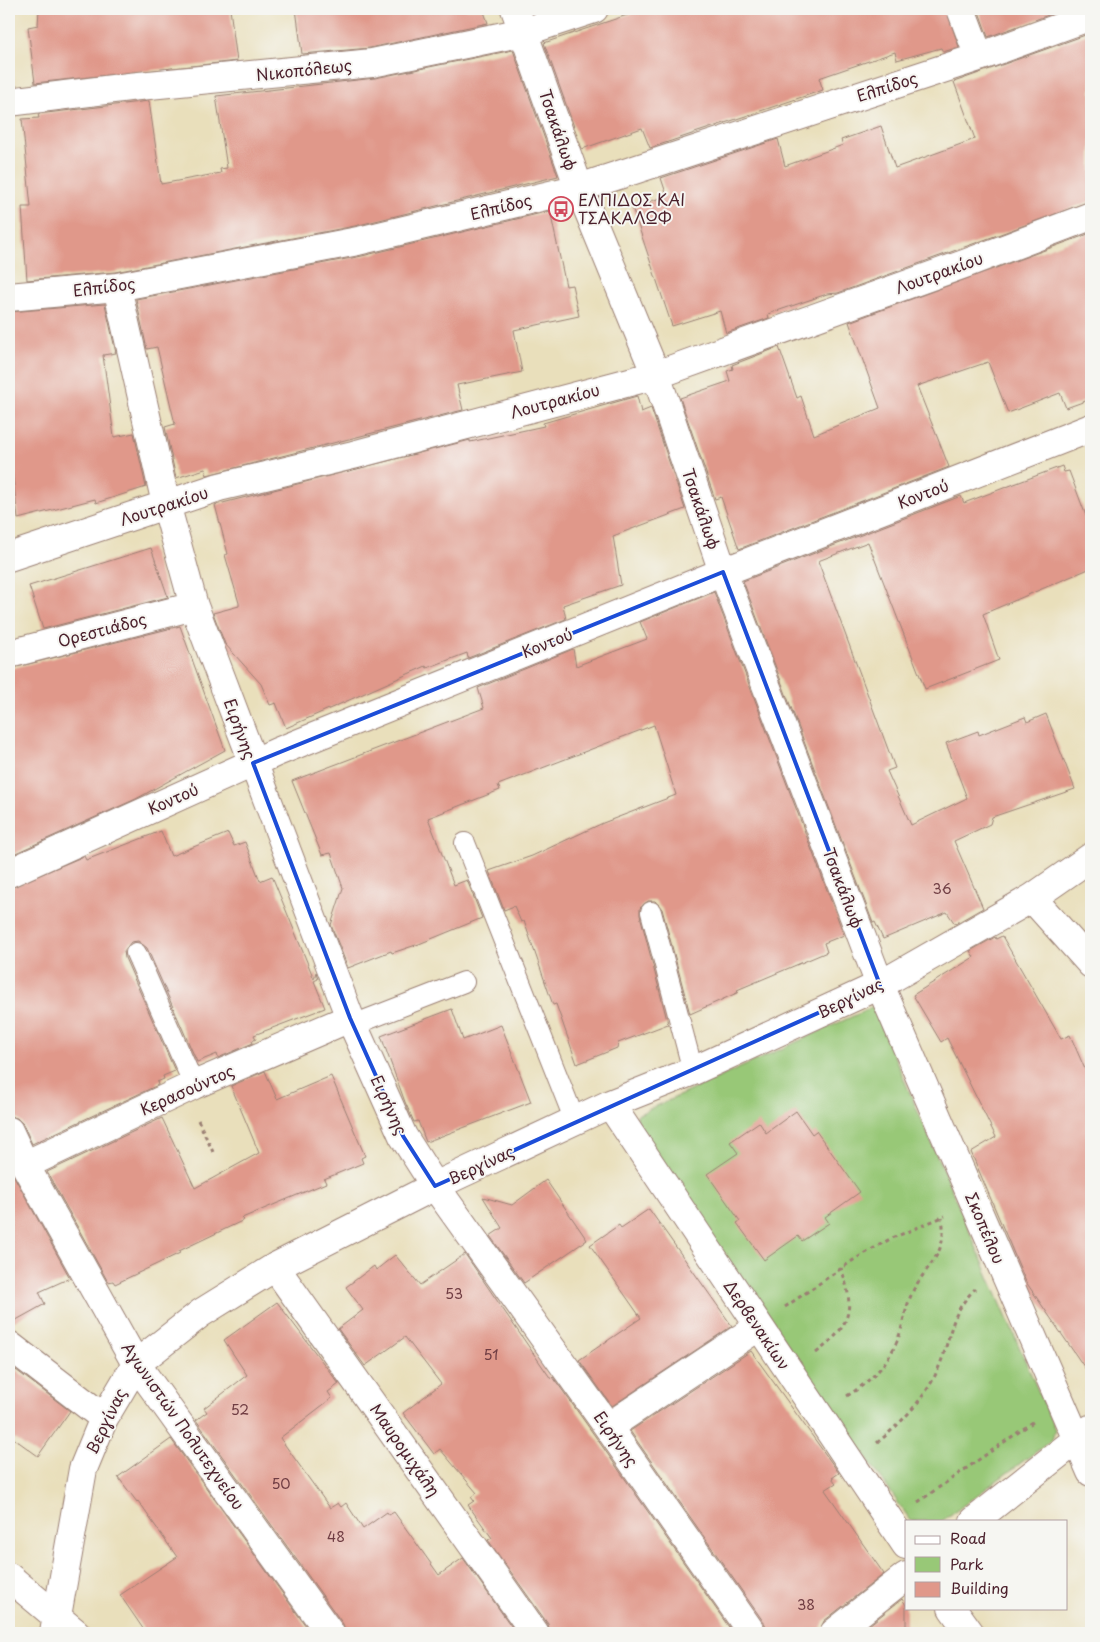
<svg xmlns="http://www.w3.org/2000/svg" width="1100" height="1642" font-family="'Playpen Sans',sans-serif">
<rect width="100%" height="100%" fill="#f6f6f2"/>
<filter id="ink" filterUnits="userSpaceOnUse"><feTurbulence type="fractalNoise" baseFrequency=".02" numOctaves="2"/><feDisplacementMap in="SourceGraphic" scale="10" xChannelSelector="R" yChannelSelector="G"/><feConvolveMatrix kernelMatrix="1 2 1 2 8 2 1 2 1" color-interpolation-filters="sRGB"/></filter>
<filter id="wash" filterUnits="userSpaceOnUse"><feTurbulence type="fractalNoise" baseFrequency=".0096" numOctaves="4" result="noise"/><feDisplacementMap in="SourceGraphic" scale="20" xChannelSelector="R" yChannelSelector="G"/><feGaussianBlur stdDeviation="1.12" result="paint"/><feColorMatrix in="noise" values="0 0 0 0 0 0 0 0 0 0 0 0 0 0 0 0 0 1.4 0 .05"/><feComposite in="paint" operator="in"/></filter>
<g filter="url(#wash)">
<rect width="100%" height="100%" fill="#e9dfbb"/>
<path fill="#98c877" stroke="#717451" d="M873 1007 1055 1430 1052 1440 942 1521H911L637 1132V1115Z"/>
<g id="blocks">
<path fill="#e0988a" d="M39 9H230L237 61 35 83 28 27 38 25Z
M296 9H483L488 23 370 48 302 54Z
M645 9H946L959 47 943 52 941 48 897 60 895 52 819 78 823 90 650 148 642 128 582 149 544 43Z
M978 9H1065L988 37Z
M1091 33V201L838 293 827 294 768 314 769 318 726 333 720 311 672 326 632 207 667 196 661 178 778 139 785 166 843 145 841 140 881 126 895 168 975 139 954 82Z
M513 50 558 176 355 226 115 272 27 280 22 207H31L22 119 39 118 38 114 149 101 161 184 221 173 220 169 227 168 216 96 375 78Z
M550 211 566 286 572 285 579 316 514 330 522 372 457 385 463 410 207 475 205 469 176 478 165 427 175 424 157 347 147 349 136 299 362 256Z
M1091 233V399L1066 408 1060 393 1008 413 988 362 917 386 949 467 739 549 721 497 715 499 680 398 730 381 727 371 733 369 732 365 779 347 797 398 801 396 814 435 880 408 849 322Z
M105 304 116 353 103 355 114 437 134 433 146 487 96 503 95 499 18 519 9 444V312Z
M637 396 641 412 651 408 685 509 613 536 621 585 563 605 566 619 468 658 467 653 427 668 426 666 286 728 276 703 270 705 261 684 225 644 213 613 239 606V603L225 555 228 554 215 505 470 440V442L544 426 543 423Z
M1062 466 1064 472 1069 471 1091 529V568L983 614 999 660 925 689 868 542 818 561 895 768 887 771 911 825 967 798 946 743 978 731 979 735 1025 717 1027 722 1046 714 1075 789 992 817 990 824 954 841 983 908 955 924 947 912 883 939 875 922 873 923 743 581 961 496 964 503Z
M151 548 168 597 43 629 29 586Z
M714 592 844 935 824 943 827 952 737 990 739 992 690 1014 662 909 655 901H648L640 908V915L668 1024 618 1043 617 1048 577 1064 556 1004 553 1005 524 921 521 922 514 906 504 910 489 871 532 856 603 823 676 795 654 725 498 785 500 790 428 818 454 885 467 880 482 918 419 944 392 953 391 951 348 968 331 925 343 888 331 853 322 855 292 781 484 708 478 688 573 649 576 666 647 639 640 622Z
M180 626 225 750 136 799 9 856V669Z
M161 831 171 856 228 833 234 846 245 842 260 881 272 876 314 979 316 972 318 979 314 981 325 1008 254 1035 256 1039 252 1041 253 1043 218 1058 217 1054 197 1062 147 948 138 941 131 942 124 951 125 958 175 1071 163 1076 164 1079 157 1082 158 1085 32 1144 23 1124 17 1118 9 1116V1085L14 1083 9 1074V888L84 856 86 860Z
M1002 936 1061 1039 1070 1035 1091 1083V1377L1026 1282 971 1152 996 1137 947 1038 941 1042 913 995 974 957 970 951 995 937 996 939Z
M452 1009 463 1040 501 1025 531 1102 426 1142 418 1121 414 1122 405 1102 381 1036Z
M265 1071 277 1099 331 1076 365 1156 361 1158 363 1163 324 1179 326 1183 242 1218 244 1220 179 1251 180 1253 115 1284 113 1281 108 1282 47 1172 162 1118 195 1188 259 1153 231 1086Z
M796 1111 812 1134 816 1131 860 1192 825 1217 829 1223 802 1241 798 1236 764 1260 737 1223 740 1221 707 1174 738 1153 730 1142 759 1122 766 1133Z
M9 1167 70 1278 39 1292 45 1304 9 1324Z
M546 1180 587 1240 524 1283 490 1236 502 1228 483 1197 512 1205Z
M649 1209 732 1326 612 1406 579 1360 641 1318 590 1245 619 1225 621 1228Z
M465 1254 551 1379 553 1377 595 1436 733 1633H550L548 1624 488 1540 492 1538 468 1505 474 1501 471 1497 477 1493 440 1449 434 1454 403 1413 441 1384 405 1337 365 1366 338 1329 363 1310 346 1287 374 1266 376 1270 395 1255 420 1285Z
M277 1302 339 1384 328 1392 332 1398 280 1438 330 1508 338 1503 341 1507 346 1503 363 1529 387 1512 389 1515 394 1512 439 1575 463 1558 516 1633H345L343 1624 196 1420 207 1412 204 1408 247 1375 224 1340Z
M751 1351 839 1473 832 1478 836 1483 825 1490 884 1574 824 1621 819 1633H767L765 1624 630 1431Z
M16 1370 70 1411 38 1456 9 1435V1381Z
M171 1439 311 1633H146L120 1595 177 1557 138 1501 137 1502 118 1477Z
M902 1599 906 1605V1633H859Z"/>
</g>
</g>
<g filter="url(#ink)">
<use href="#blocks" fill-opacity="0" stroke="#9a7f73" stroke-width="1"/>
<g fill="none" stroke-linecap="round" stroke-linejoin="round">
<defs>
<path id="service" d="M465 843 575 1121
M651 912 693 1071
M136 953 194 1085
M353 1025 464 982"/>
<path id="minor" d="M515 9 579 188 656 375 723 572 880 985 1091 1472
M961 9 979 57
M9 102 129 87 372 63 524 32 594 9
M117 287 166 504 194 606 350 1018 403 1136 435 1186 608 1427 752 1633
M9 297 117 287 358 241 579 188 979 57 1091 16
M9 557 219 487 353 455 656 375 967 263 1091 216
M9 654 194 606
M9 873 277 752 723 572 1091 428
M1032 898 1091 964
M610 1104 906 1545
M25 1165 194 1085 350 1018
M275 1267 535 1633
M9 1345 104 1418
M608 1427 758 1327
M974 1521 1090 1429
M952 1608 970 1633
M54 1633 83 1469 104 1418 136 1364 201 1313 275 1267 435 1186 610 1104 693 1071 880 985 1032 898 1091 857
M834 1633 906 1576"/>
<path id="tertiary" d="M9 1131 25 1165 136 1364 330 1633
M9 1577 76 1633"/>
</defs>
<use href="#service" stroke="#9a7f73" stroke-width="22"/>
<use href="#minor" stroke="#9a7f73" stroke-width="30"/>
<use href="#tertiary" stroke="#9a7f73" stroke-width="30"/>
<path stroke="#9a7f73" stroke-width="3" stroke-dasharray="4 4" stroke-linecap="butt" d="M198 1120 213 1152
M785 1307 855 1259 890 1239 945 1216
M816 1353C850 1327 856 1310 841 1268
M847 1396C873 1380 892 1360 901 1330 905 1316 907 1302 914 1289 929 1262 948 1253 942 1218
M877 1443C901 1423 926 1398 938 1369 952 1338 948 1315 975 1289
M918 1502 1033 1422"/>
<use href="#service" stroke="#fff" stroke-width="20"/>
<use href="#minor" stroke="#fff" stroke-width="28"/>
<use href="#tertiary" stroke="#fff" stroke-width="28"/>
</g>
</g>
<path fill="none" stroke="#1d4ed8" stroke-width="4" stroke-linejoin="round" d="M723 572 880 985 435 1186 403 1136 350 1018 253 763Z"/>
<defs>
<symbol id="bus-ring" viewBox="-11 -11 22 22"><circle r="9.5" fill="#f6f6f2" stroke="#d1495b" stroke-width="1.5"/><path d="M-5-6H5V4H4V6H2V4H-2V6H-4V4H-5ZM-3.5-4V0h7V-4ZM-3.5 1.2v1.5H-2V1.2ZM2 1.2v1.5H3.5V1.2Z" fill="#d1495b"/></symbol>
</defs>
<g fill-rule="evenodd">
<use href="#bus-ring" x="547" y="195" width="28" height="28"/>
</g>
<g text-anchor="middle" stroke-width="4" stroke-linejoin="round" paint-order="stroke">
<g font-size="14" fill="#703d43">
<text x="942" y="894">36</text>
<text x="454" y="1299">53</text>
<text x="491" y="1360">51</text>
<text x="240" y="1415">52</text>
<text x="281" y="1489">50</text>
<text x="336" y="1542">48</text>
<text x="806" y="1610">38</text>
</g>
<g font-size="16" fill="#4a1f2b" stroke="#f6f6f2">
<text transform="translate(304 70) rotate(-6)" y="6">Νικοπόλεως</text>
<text transform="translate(887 87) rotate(-18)" y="6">Ελπίδος</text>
<text transform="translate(558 130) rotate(71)" y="6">Τσακάλωφ</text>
<text transform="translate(501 207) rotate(-14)" y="6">Ελπίδος</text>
<text transform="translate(939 273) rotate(-20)" y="6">Λουτρακίου</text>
<text transform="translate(104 287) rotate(-7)" y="6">Ελπίδος</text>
<text transform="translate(555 401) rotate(-15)" y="6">Λουτρακίου</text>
<text transform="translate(923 494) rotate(-21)" y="6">Κοντού</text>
<text transform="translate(164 506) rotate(-18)" y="6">Λουτρακίου</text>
<text transform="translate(701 509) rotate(71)" y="6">Τσακάλωφ</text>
<text transform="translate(102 630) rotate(-15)" y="6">Ορεστιάδος</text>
<text transform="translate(547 643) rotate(-22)" y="6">Κοντού</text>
<text transform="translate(240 729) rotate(70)" y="6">Ειρήνης</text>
<text transform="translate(173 799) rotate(-24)" y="6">Κοντού</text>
<text transform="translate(843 888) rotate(69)" y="6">Τσακάλωφ</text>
<text transform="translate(850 998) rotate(-26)" y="6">Βεργίνας</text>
<text transform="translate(187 1090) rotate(-24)" y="6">Κερασούντος</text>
<text transform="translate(389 1105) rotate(65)" y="6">Ειρήνης</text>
<text transform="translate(481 1165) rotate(-25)" y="6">Βεργίνας</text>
<text transform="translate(985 1228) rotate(67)" y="6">Σκοπέλου</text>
<text transform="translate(757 1325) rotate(56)" y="6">Δερβενακίων</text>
<text transform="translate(106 1421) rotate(-64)" y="6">Βεργίνας</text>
<text transform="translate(183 1426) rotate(55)" y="6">Αγωνιστών Πολυτεχνείου</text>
<text transform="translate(616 1439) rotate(55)" y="6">Ειρήνης</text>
<text transform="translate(405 1450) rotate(55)" y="6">Μαυρομιχάλη</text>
</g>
<g font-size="16" fill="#4a1f2b" stroke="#f6f6f2" text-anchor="start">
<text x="578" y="206">ΕΛΠΙΔΟΣ ΚΑΙ<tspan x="578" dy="18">ΤΣΑΚΑΛΩΦ</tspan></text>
</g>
</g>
<rect width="1100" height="1642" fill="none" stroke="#f6f6f2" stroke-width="30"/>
<rect x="905" y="1520" width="162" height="90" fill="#f6f6f2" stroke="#b1a0a2"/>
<rect x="915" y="1536" width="25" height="8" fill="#ffffff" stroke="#b1a0a2"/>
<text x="950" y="1544" font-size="15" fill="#4a1f2b">Road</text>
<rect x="915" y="1557" width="25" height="15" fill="#98c877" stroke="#b1a0a2"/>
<text x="950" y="1570" font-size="15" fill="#4a1f2b">Park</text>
<rect x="915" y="1582" width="25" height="15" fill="#e0988a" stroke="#b1a0a2"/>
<text x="950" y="1594" font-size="15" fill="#4a1f2b">Building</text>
</svg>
